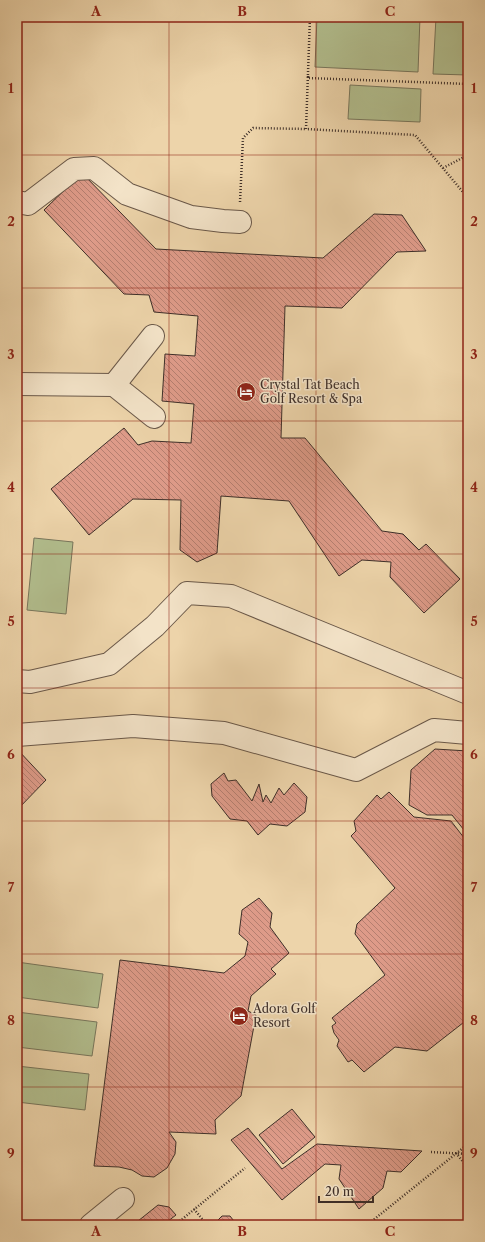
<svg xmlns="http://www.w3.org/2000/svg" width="485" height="1242" font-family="'Libre Caslon Text',serif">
<defs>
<pattern id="building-back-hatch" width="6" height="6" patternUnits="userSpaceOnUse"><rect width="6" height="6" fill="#de9b89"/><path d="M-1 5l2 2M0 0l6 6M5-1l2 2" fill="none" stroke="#b57f70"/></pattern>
</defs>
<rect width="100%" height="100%" fill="#edd4aa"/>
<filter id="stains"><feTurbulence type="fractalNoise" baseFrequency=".005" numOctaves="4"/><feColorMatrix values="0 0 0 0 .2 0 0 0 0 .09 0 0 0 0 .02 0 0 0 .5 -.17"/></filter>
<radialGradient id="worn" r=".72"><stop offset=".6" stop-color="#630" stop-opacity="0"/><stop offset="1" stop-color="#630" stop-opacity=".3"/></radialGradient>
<path fill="#b2be8e" stroke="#78765c" d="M317 17H420L418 72 315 67Z
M436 17H468V75L433 74Z
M350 85 421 89 420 122 348 119Z
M34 538 73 542 66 614 27 610Z
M17 962 103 974 98 1008 17 997Z
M17 1012 97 1022 92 1056 17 1047Z
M17 1066 89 1074 85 1110 17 1102Z"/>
<path fill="url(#building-back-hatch)" stroke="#3e2f29" d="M82 173 156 249 323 258 374 214 402 215 426 251 397 252 342 308 285 306 281 438H305L382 531 403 534 419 550 426 544 460 579 424 613 390 577 391 562 362 560 339 576 289 501 221 496 217 553 197 562 180 550 181 500 133 499 89 535 51 489 124 428 138 445 152 441 191 443 194 404 162 401 165 354 195 356 198 316 154 312 149 295 124 294 44 210Z
M17 749 46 780 17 810Z
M435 749 468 751V835L452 815H427L409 805 411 770Z
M224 773 228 781 236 780 252 801 259 784 263 802 266 795 271 803 279 788 284 795 294 783 307 797 305 812 287 826 270 824 258 835 247 821 230 819 212 796 211 784Z
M389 792 414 817 451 821 468 843V1019L427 1051 395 1047 364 1072 352 1060 348 1062 337 1046 339 1040 334 1033 332 1026 336 1023 332 1018 385 975 355 934 357 924 395 888 351 836 356 831 354 821 377 795 381 799Z
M259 898 272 913 270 927 289 953 271 969 276 974 251 996 248 1011 256 1015 241 1096 215 1120 216 1134 169 1132 176 1142 175 1154 167 1168 154 1177 142 1176 132 1170 119 1167 94 1166 120 960 224 973 245 956 248 942 239 934 242 910Z
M292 1109 315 1137 283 1164 259 1135Z
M248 1128 282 1169 317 1144 422 1151 401 1172 387 1171 383 1188 359 1209 339 1179 341 1165 325 1164 282 1200 231 1140Z
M158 1205 169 1207 176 1215 163 1225H133Z
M222 1216H230L237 1225H213Z
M331 1222 334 1225H316L318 1223Z"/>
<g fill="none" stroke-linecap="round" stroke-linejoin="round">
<defs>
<path id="minor" d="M17 202 28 204 74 169 94 168 127 194 191 217 223 221 240 222
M17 384 114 385 153 336
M114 385 154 417
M17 681 30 682 109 664 155 626 187 593 231 596 468 693
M17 735 133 726 224 733 356 770 434 730 468 733
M91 1225 123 1199"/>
</defs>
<use href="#minor" stroke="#6a5849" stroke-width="24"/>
<path stroke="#3e2f29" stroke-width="2.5" stroke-dasharray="1 2" stroke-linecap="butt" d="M310 17 306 129 415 135 468 198
M308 76V78L468 84
M443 168 468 155
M240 202 243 138 253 128 306 129
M431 1152 468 1154
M456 1153 468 1168
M194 1209 207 1225
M175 1225 245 1168
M367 1225 468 1144"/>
<use href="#minor" stroke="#f3e3c8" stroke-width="22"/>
</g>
<path fill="none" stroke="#8f2418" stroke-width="1" stroke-opacity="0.55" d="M169 17V1225M316 17V1225M17 155H468M17 288H468M17 421H468M17 554H468M17 688H468M17 821H468M17 954H468M17 1087H468"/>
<defs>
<symbol id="hotel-disc" viewBox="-11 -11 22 22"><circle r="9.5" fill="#8f2418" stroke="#f3e3c8"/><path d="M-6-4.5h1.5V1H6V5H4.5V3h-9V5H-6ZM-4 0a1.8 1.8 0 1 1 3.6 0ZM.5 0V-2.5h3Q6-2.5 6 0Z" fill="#fff"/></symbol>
</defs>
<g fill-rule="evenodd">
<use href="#hotel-disc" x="235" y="381" width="22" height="22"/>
<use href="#hotel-disc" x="228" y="1005" width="22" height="22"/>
</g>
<g text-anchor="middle" stroke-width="3" stroke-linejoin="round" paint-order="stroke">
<g font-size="12" fill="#3e2f29" stroke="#f3e3c8" text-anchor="start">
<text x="260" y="389">Crystal Tat Beach<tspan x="260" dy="14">Golf Resort &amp; Spa</tspan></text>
<text x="253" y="1013">Adora Golf<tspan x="253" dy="14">Resort</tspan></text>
</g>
</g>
<rect width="485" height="1242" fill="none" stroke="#edd4aa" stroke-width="44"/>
<path d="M319 1196v6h54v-6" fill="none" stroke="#3e2f29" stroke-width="2"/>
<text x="325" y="1196" font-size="12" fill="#3e2f29" stroke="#f3e3c8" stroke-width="3" paint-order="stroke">20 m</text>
<rect x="22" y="22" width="441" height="1198" fill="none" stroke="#8f2418" stroke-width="1.5"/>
<g font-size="13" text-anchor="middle" font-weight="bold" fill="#8f2418">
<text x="96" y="16">A</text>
<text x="242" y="16">B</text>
<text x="390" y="16">C</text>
<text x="11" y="93">1</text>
<text x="474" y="93">1</text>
<text x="11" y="226">2</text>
<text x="474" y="226">2</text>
<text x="11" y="359">3</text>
<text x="474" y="359">3</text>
<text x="11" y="492">4</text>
<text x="474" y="492">4</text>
<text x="11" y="626">5</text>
<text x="474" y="626">5</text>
<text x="11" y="759">6</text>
<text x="474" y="759">6</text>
<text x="11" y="892">7</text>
<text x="474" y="892">7</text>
<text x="11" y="1025">8</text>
<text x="474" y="1025">8</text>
<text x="11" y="1158">9</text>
<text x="474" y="1158">9</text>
<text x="96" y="1236">A</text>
<text x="242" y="1236">B</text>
<text x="390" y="1236">C</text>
</g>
<rect width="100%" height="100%" filter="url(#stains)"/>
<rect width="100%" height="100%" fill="url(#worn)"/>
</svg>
